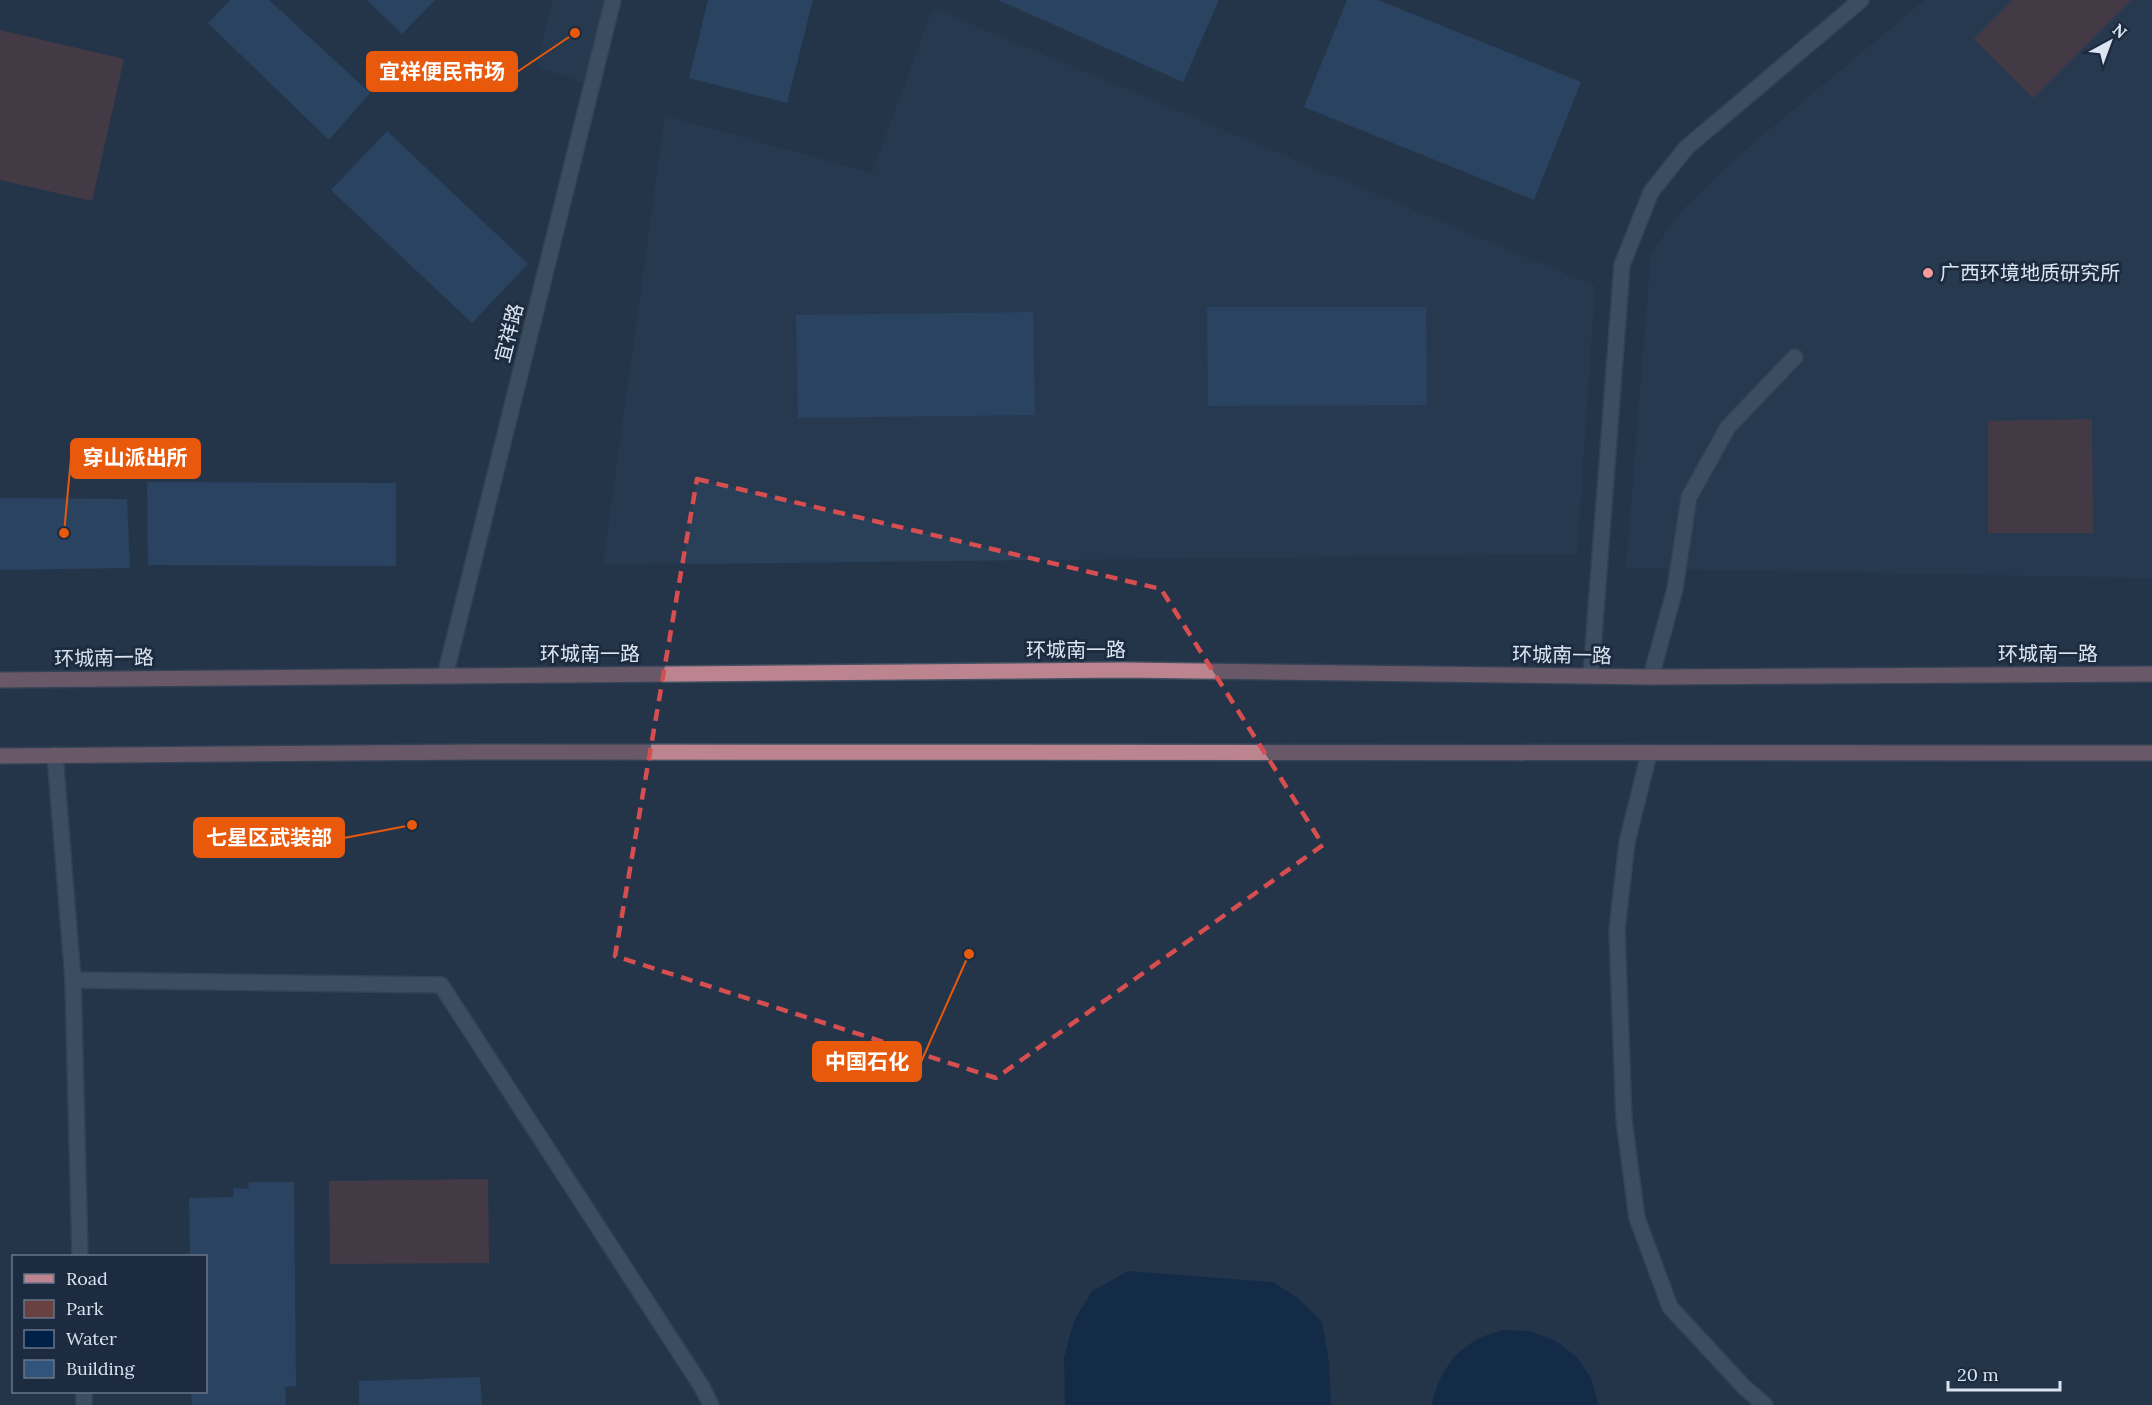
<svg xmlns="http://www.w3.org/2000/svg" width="2152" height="1405" font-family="Lora,'Noto Sans SC',serif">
<rect width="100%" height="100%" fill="#253549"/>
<path fill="#2a3f58" d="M552 0H612L595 87 537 66Z
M1925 0H2152V578L1626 568 1651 254 1680 212 1743 152Z
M933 8 1595 286 1577 554 603 565 665 116 872 173Z"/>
<path fill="#684141" d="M2013 0H2131L2033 98 1974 39Z
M0 30 124 59 92 201 0 180Z
M2092 419 2093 533H1988V421Z
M488 1179 489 1263 330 1264 329 1181Z"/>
<path fill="#002147" d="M1128 1271 1273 1282 1299 1299 1322 1322 1329 1361 1331 1405H1065L1064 1357 1074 1321 1092 1291Z
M1503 1330 1530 1331 1556 1341 1577 1357 1592 1380 1598 1405H1432C1437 1378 1451 1354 1476 1340 1484 1335 1494 1333 1503 1330Z"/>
<path fill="#31547d" d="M230 0H269L370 93 329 140 208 23Z
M367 0H435L402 34Z
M708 0H813L787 103 689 78Z
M998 0H1219L1183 82Z
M1347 0H1378L1581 82 1534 200 1304 107Z
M387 131 528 264 472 323 331 190Z
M1207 307H1426L1427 405 1208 406Z
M1033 312 1035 415 798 418 796 315Z
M147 482 396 483V566L148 565Z
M0 498 127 499 130 568 0 570Z
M249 1182H294L296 1386 285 1387 286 1405H192L191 1392H206V1256H190L189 1198 233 1197 234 1188 248 1189Z
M480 1377 482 1405H359V1381Z"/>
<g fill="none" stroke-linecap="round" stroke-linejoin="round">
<defs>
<path id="lane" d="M1649 754 1627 842 1617 930 1624 1120 1637 1218 1670 1307 1745 1388 1765 1405
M55 755 73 980 80 1256
M73 980 441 985 702 1387 711 1405
M84 1392V1405"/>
<path id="street" d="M445 676 613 0
M1591 676 1622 265 1651 192 1686 148 1861 0
M1651 677 1675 589 1689 497 1728 427 1795 357"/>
<path id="primary" d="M0 680 1124 670 1651 677 2152 674
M0 756 478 752 2152 753"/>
</defs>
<use href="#lane" stroke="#435162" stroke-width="18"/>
<use href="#street" stroke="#435162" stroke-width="18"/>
<use href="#primary" stroke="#435162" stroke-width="18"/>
<use href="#lane" stroke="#5a6c82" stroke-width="15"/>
<use href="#street" stroke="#5a6c82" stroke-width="15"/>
<use href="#primary" stroke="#bb848e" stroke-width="15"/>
</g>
<path d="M0 0H2152V1405H0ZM697 479 1161 589 1323 845 996 1078 615 956Z" fill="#253549" fill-opacity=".55" fill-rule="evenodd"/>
<path fill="none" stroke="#d74e50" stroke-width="4.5" stroke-dasharray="12 8" stroke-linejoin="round" d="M697 479 1161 589 1323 845 996 1078 615 956Z"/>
<circle fill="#f59b9c" stroke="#1c2b3f" stroke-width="2" cx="1928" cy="273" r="6"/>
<g text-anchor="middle" stroke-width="6" stroke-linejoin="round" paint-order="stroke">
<g font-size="20" fill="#dbe5f2" stroke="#1c2b3f" text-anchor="start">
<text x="1940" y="280">广西环境地质研究所</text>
</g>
<g font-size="20" fill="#dbe5f2" stroke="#1c2b3f">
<text transform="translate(509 333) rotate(-76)" y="7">宜祥路</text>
<text x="1076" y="657">环城南一路</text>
<text x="590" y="661">环城南一路</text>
<text x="2048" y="661">环城南一路</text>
<text transform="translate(1562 655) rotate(1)" y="7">环城南一路</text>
<text transform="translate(104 658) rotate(-1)" y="7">环城南一路</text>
</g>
</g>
<path fill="none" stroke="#e8590c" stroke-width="2" d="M575 33L517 72M64 533L71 458M412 825L344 838M969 954L921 1062"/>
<g fill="#e8590c" stroke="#1c2b3f" stroke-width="2">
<circle cx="575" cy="33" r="6"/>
<circle cx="64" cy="533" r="6"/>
<circle cx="412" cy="825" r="6"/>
<circle cx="969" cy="954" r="6"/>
</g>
<g fill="#e8590c" stroke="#e8590c" stroke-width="2">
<rect x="367" y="52" width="150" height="39" rx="6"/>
<rect x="71" y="439" width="129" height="39" rx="6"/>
<rect x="194" y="818" width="150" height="39" rx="6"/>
<rect x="813" y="1042" width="108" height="39" rx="6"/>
</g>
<g font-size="21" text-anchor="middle" font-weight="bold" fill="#fff">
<text x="442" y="79">宜祥便民市场</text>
<text x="135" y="465">穿山派出所</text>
<text x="269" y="845">七星区武装部</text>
<text x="867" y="1069">中国石化</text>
</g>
<rect x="12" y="1255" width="195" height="138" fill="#1c2b3f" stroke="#687587" stroke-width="1.5"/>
<rect x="24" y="1274" width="30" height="9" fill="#bb848e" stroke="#687587" stroke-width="1.5"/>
<text x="66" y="1285" font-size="18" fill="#dbe5f2">Road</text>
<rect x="24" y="1300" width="30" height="18" fill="#684141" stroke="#687587" stroke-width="1.5"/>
<text x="66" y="1315" font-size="18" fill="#dbe5f2">Park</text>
<rect x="24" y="1330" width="30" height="18" fill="#002147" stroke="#687587" stroke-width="1.5"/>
<text x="66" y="1345" font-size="18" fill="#dbe5f2">Water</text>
<rect x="24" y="1360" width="30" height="18" fill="#31547d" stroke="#687587" stroke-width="1.5"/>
<text x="66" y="1375" font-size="18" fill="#dbe5f2">Building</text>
<g transform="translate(2110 42) rotate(41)" stroke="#1c2b3f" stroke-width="4.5" paint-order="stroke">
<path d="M0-4.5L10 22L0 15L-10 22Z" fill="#dbe5f2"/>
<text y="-9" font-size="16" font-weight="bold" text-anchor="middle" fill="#dbe5f2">N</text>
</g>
<path d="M1948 1381v9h112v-9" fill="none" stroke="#dbe5f2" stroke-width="3"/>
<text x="1957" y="1381" font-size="18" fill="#dbe5f2" stroke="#1c2b3f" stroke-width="4.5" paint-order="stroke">20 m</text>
</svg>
